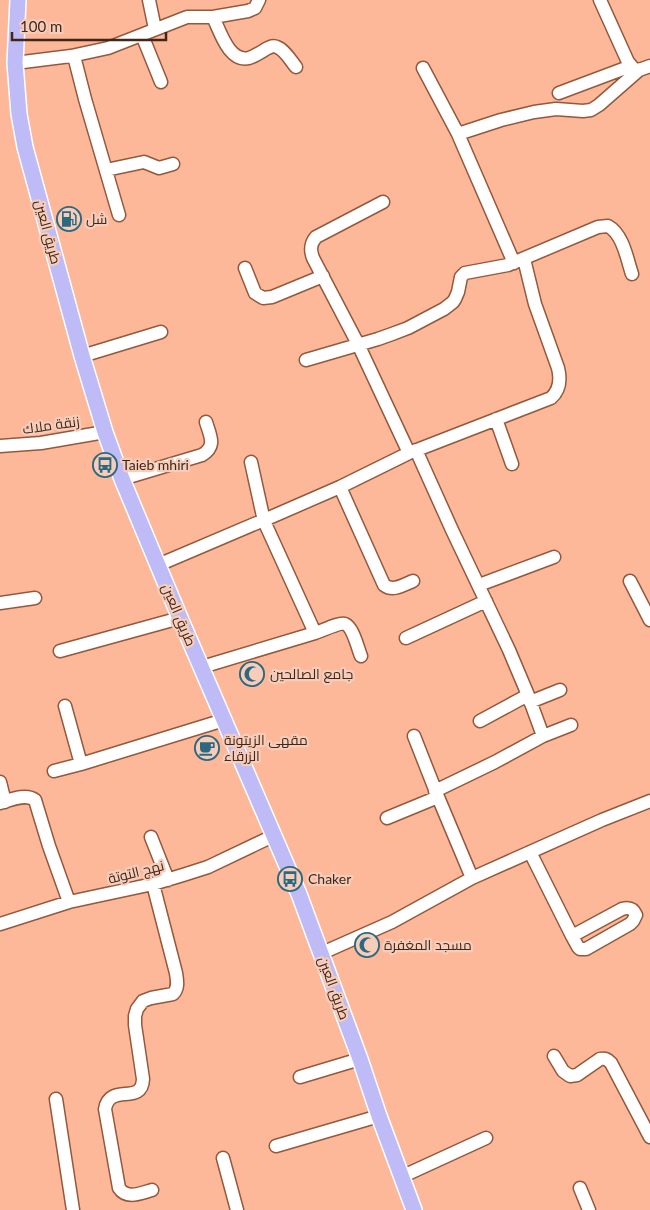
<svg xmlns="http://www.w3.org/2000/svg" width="650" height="1210" font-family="Lato,Cairo,sans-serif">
<rect width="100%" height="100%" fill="#fcb899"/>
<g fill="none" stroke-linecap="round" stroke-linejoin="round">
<defs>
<path id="minor" d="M149 0 155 29
M600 0 628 62 634 69 639 70
M213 17C220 31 229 63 249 58 255 56 261 52 266 49 270 47 273 45 277 47 285 50 291 61 296 67
M142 35 161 82
M74 56 85 99 119 215
M15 63 71 56 108 48 187 17H213L248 11 255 8 259 0
M423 68 458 134 514 263
M559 93 631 66
M458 134 501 120 534 112 556 109 583 111 591 110 599 105 639 70 650 66
M106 170 144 162 159 168 173 164
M383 202 316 237C310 244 310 250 313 258L358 344 409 453
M245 268 255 293 263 298 272 297 323 276
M82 356 161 332
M306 360 378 339 392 334 408 328 444 309 453 302 455 299 458 292 461 277 465 273 508 265 598 227 608 226C623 234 627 259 632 274
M496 419 512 464
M0 446 41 443 105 432
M416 450 452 530 509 650 528 695 543 736
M251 462 264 521 315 633C322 631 339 622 345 624 353 627 358 649 361 656
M122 479 202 455C217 446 210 436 206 422
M340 487 384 585C393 592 403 585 413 581
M158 565 278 514 340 487 409 453 551 398C560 390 561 380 558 368L535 304 524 259
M630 581 650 620
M479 585 554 557
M0 603 35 598
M406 638 486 601
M60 651 180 618
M202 667 315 633
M530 702 560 690
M65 706 81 764
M480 721 528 695
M414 736 438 797 472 878
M54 771 81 764 224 720
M0 782 5 802
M435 791 495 762 543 736 571 725
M0 803C10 800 26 793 35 800L49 846 69 902
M387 818 438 797
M151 837 168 880
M530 852 572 936 578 947 580 949H586L630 924 633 921 636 915C633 908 629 907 622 909L572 936
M0 924 69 902 153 884 183 875 208 867 275 835
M322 953 392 922 472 878 602 820 650 801
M554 1056 563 1071 570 1076 577 1075 600 1059C605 1058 607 1059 611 1063L650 1137
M300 1077 360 1059
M56 1099 73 1210
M276 1146 379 1116
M223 1158 237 1210
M401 1177 486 1138
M580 1188 589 1210
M152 1190C141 1193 127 1200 119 1188L105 1109C110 1082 142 1106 143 1079L135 1025V1016L137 1009 143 1001 151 998 173 994C179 988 177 980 176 973L153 884"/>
<path id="major" d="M18 0 15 63 19 114 25 147 82 356 105 432 122 479 180 618 299 894 360 1059 379 1116 414 1210"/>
</defs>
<use href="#minor" stroke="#94583c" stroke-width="15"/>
<use href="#major" stroke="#fff" stroke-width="18"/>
<use href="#minor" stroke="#fff" stroke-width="12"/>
<use href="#major" stroke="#bfbbf6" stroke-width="15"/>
</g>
<defs>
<symbol id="fuel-ring" viewBox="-11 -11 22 22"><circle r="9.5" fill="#f6cdba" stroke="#2c687f" stroke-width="1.5"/><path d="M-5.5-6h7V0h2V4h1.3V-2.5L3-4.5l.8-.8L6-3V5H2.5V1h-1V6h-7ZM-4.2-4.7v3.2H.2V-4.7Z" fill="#2c687f"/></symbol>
<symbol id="bus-ring" viewBox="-11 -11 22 22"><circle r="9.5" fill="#f6cdba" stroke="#2c687f" stroke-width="1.5"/><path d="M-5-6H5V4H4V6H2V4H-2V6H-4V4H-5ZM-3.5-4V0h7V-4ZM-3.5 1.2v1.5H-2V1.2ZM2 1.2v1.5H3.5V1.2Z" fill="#2c687f"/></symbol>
<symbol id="mosque-ring" viewBox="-11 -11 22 22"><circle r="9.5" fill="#f6cdba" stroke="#2c687f" stroke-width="1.5"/><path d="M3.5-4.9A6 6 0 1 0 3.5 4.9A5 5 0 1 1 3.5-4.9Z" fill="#2c687f"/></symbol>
<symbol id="cafe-ring" viewBox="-11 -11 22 22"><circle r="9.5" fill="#f6cdba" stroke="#2c687f" stroke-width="1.5"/><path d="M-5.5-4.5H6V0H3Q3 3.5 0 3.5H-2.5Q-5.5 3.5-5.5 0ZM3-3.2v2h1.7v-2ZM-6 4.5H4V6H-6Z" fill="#2c687f"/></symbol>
</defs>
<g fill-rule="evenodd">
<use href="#fuel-ring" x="55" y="205" width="28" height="28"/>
<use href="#bus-ring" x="91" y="451" width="28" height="28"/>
<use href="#mosque-ring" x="238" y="660" width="28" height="28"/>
<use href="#cafe-ring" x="193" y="734" width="28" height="28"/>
<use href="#bus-ring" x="276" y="865" width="28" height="28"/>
<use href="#mosque-ring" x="353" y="931" width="28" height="28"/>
</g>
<g text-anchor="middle" stroke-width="4.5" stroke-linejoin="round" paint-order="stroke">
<g font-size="14" fill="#40271a" stroke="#f6cdba" text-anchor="start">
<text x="86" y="224">شل</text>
<text x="122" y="470">Taieb mhiri</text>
<text x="270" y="679">جامع الصالحين</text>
<text x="224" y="745">مقهى الزيتونة<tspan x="224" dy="16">الزرقاء</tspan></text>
<text x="308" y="884">Chaker</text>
<text x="384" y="950">مسجد المغفرة</text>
</g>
<g font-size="14" fill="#40271a" stroke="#f6cdba">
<text transform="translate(48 232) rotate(75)" y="5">طريق العين</text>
<text transform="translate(51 425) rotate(-8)" y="5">زنقة ملاك</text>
<text transform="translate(179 615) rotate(67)" y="5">طريق العين</text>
<text transform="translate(136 872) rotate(-14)" y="5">نهج التوتة</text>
<text transform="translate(334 988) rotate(70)" y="5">طريق العين</text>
</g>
</g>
<path d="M12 32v8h154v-8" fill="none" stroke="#40271a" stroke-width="2.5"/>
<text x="20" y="32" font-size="15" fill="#40271a" stroke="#f6cdba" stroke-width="4" paint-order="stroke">100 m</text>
</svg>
